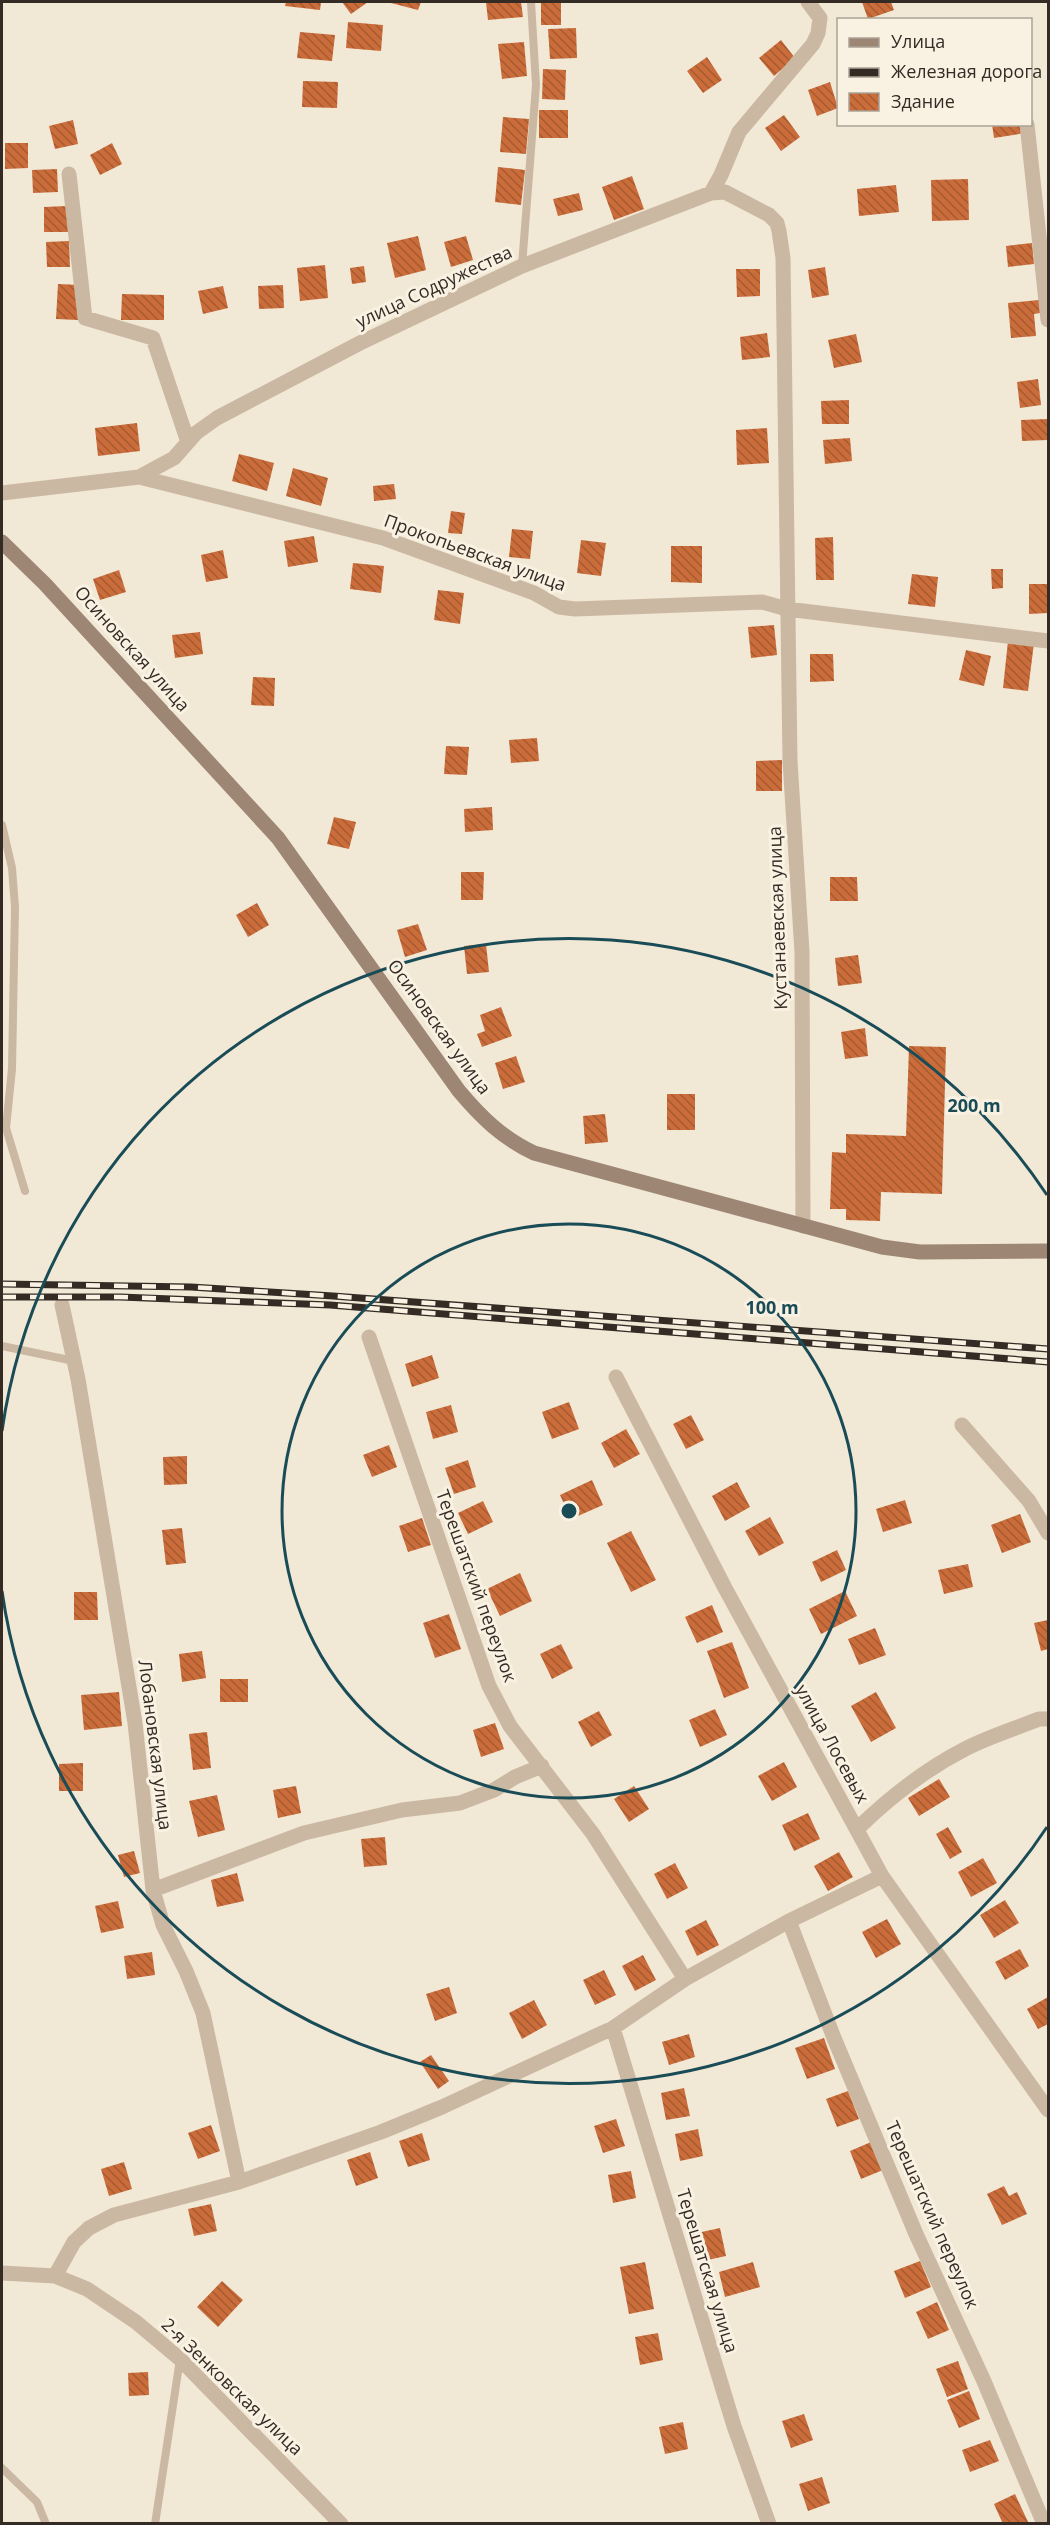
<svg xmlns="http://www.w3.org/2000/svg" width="1050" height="2525" font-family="'Open Sans',sans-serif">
<defs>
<pattern id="building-back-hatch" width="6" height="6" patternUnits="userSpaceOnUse" patternTransform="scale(1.5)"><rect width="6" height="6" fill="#cb6d3b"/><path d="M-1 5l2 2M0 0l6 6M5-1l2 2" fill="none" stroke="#a65a31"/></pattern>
</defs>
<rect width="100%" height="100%" fill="#f2e8d6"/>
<path fill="url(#building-back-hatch)" d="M286 2H321L320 10 285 6Z
M342 2H368L351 14Z
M387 2H421L418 10Z
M486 2H521L523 17 488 20Z
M541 2H561V25H541Z
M862 2H891L894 10 868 19Z
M348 22 383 25 381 51 346 48Z
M576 28 577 58 550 59 548 29Z
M300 32 335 35 332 61 297 58Z
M781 40 795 58 774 76 759 58Z
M524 42 527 76 502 79 498 44Z
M707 57 722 80 703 93 687 71Z
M543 69 566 70 565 100 542 99Z
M303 81 338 82 337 108 302 107Z
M830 82 838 108 817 116 808 90Z
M539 110H568V138H539Z
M784 115 800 137 781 151 765 128Z
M503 117 529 119 526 154 500 152Z
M73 120 78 144 55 149 49 126Z
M992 124H1024L1025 133 994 138Z
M5 143H28V168L5 169Z
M112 143 122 164 100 175 90 155Z
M498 167 525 170 521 205 495 202Z
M57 169 58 192 33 193 32 170Z
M632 176 644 209 614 220 602 187Z
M968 179 969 220 932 221 931 180Z
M896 185 899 212 859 216 857 189Z
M579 193 583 210 558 216 553 199Z
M67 206 68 232H44V207Z
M418 236 426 270 395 278 387 243Z
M466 236 473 260 451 267 444 242Z
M69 241 70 267H47L46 242Z
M1032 243 1034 264 1008 267 1006 246Z
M325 265 328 298 300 301 297 268Z
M364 266 366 282 352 284 350 268Z
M825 267 829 295 812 298 808 270Z
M736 269H760V296L737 297Z
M58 284 80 285 78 320 56 319Z
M283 285 284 308 259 309 258 286Z
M223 286 228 308 203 314 198 291Z
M122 294 164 295V320H121Z
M1039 300 1040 313 1034 314 1036 336 1011 338 1008 303Z
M767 333 770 357 742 360 740 337Z
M856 334 862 362 834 368 828 340Z
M1038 379 1041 405 1020 408 1017 382Z
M849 400V424H822L821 401Z
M1047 419V440L1022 441 1021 420Z
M137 423 140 451 98 456 95 428Z
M767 428 769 463 737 465 736 430Z
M850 438 852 461 825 464 823 440Z
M239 454 274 463 267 491 232 481Z
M293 468 328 478 321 506 286 496Z
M394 484 396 499 374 501 373 486Z
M451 511 465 513 462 534 448 533Z
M512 529 533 531 530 559 509 557Z
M314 536 318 562 288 567 284 541Z
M833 537 834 580H816L815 538Z
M581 540 606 543 601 576 577 573Z
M671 546H702V583L671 582Z
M223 550 228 578 206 582 201 555Z
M353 563 384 566 381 593 350 589Z
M991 569H1003V588L992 589Z
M119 570 126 592 100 600 93 579Z
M912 574 938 577 935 607 908 604Z
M1029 584H1048V613L1029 614Z
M438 590 464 593 460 624 434 620Z
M774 625 777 655 751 658 748 627Z
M200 632 203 654 175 658 172 635Z
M1008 641 1034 643 1028 691 1003 688Z
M966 650 991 656 984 686 959 680Z
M810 654H833L834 681 810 682Z
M253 677 275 678 274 706 251 705Z
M537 738 539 761 511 763 509 740Z
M446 746 469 747 467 775 444 774Z
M782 760V791H756V761Z
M492 807 493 830 465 832 464 809Z
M334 817 356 822 349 849 327 844Z
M461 872H484L483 900H461Z
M830 877H857L858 901H830Z
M257 903 269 925 248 937 236 915Z
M418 924 427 950 405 957 397 930Z
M486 944 489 972 467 974 464 946Z
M858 955 862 983 838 986 835 958Z
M501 1007 512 1036 482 1047 477 1034 485 1031 480 1015Z
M865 1028 868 1056 845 1059 841 1032Z
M909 1046 946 1047 942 1194 881 1192 880 1221 846 1220V1209H830L832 1152 846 1153V1134L906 1136Z
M516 1056 525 1082 503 1089 495 1063Z
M667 1094H695V1130H667Z
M605 1114 608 1142 585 1144 583 1116Z
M432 1355 439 1378 412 1387 405 1364Z
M569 1402 579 1429 552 1439 542 1412Z
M451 1405 458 1432 433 1439 426 1412Z
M691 1415 704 1440 686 1449 673 1424Z
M626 1429 640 1454 614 1468 601 1443Z
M389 1445 397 1467 372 1477 363 1455Z
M187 1456V1484L164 1485 163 1457Z
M468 1460 476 1487 454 1494 445 1468Z
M592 1480 603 1505 571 1519 560 1495Z
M737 1482 750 1507 725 1521 712 1496Z
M905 1500 912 1523 883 1532 876 1509Z
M483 1501 493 1522 468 1534 458 1513Z
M1020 1514 1031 1542 1002 1553 991 1525Z
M770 1517 784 1543 759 1556 745 1531Z
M422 1518 431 1545 408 1552 399 1526Z
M182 1528 186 1563 166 1565 162 1530Z
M631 1531 656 1580 631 1592 607 1543Z
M837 1550 846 1570 821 1582 812 1562Z
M968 1564 973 1587 944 1594 938 1570Z
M520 1573 532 1601 500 1616 487 1589Z
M845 1591 857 1616 821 1634 809 1609Z
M74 1592H97L98 1620H74Z
M712 1605 723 1632 697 1643 685 1617Z
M449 1614 461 1649 435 1658 423 1623Z
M1048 1620V1649L1041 1651 1034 1623Z
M875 1628 886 1655 859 1665 848 1639Z
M732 1642 749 1688 724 1698 707 1651Z
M561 1644 573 1668 552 1679 540 1654Z
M202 1651 206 1678 182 1682 179 1654Z
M220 1679H248V1702H220Z
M119 1692 122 1726 84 1730 81 1695Z
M876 1692 896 1728 871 1742 851 1706Z
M715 1709 727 1735 700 1747 689 1720Z
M599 1711 612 1735 591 1747 578 1722Z
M495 1723 504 1749 481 1757 473 1730Z
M207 1732 211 1768 193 1770 189 1734Z
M784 1762 797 1787 772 1801 758 1776Z
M83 1763V1791H59V1764Z
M939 1779 950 1797 919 1816 908 1798Z
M296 1786 301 1813 278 1818 273 1790Z
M634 1786 649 1809 629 1822 614 1799Z
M217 1795 225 1830 198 1837 189 1801Z
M808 1813 820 1839 794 1851 782 1825Z
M948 1827 962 1852 950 1859 936 1834Z
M385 1837 387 1865 364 1867 361 1839Z
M134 1851 140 1873 124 1877 118 1855Z
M839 1852 853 1877 828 1891 814 1866Z
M983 1858 997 1883 971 1897 958 1872Z
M675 1863 688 1888 667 1899 654 1874Z
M237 1873 244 1901 217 1907 211 1880Z
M1005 1900 1019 1923 994 1938 980 1915Z
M118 1901 124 1928 101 1933 95 1906Z
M887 1919 901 1944 876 1958 862 1932Z
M706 1920 719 1945 697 1956 685 1931Z
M1020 1949 1029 1966 1005 1980 995 1962Z
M152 1952 155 1975 127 1979 124 1956Z
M643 1955 656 1980 635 1991 622 1966Z
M604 1970 616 1995 595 2005 583 1980Z
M449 1987 457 2013 435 2021 426 1994Z
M1048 1997V2024L1038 2029 1027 2009Z
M534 2000 547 2025 522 2039 509 2013Z
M689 2034 695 2057 669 2065 662 2042Z
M824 2038 835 2069 807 2079 795 2048Z
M431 2055 449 2081 438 2089 420 2062Z
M684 2088 690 2116 666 2120 661 2093Z
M848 2091 859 2119 837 2127 826 2099Z
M616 2119 625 2146 603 2153 594 2126Z
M211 2125 220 2151 198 2159 188 2133Z
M698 2129 703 2156 680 2161 675 2134Z
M422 2133 430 2160 408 2167 399 2141Z
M871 2142 883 2170 861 2179 850 2151Z
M370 2152 378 2178 356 2186 347 2160Z
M124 2162 132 2189 109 2196 101 2169Z
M631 2171 636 2198 613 2203 608 2175Z
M1004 2186 1009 2196 1017 2192 1027 2214 1002 2225 987 2194Z
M211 2204 217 2231 194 2236 188 2209Z
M720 2228 726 2256 703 2261 697 2233Z
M920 2261 931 2287 905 2298 894 2271Z
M645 2262 654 2309 629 2314 620 2267Z
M753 2262 760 2287 725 2297 719 2272Z
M222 2281 243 2300 218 2327 197 2307Z
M937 2302 949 2330 928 2339 916 2312Z
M658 2333 663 2360 640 2365 635 2337Z
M958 2361 968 2389 947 2397 936 2369Z
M148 2372 149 2395 129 2396 128 2373Z
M969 2391 980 2419 959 2428 947 2400Z
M804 2414 813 2440 791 2448 782 2421Z
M683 2422 688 2449 665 2454 659 2427Z
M990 2440 999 2461 970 2472 962 2450Z
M822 2477 830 2503 808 2511 799 2484Z
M1015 2494 1029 2524H1003L994 2504Z"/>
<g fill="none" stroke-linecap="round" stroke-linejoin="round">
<path stroke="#cab8a2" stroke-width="8" d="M522 266 536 85 531 2
M2 825 12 868 15 907 12 1069 6 1128 25 1191
M2 1346 74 1361
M2 2468 37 2502 46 2524
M155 2524 180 2359"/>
<path stroke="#cab8a2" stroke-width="15" d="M1027 124 1048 320
M69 174 85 318 153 338 188 442
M711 193 721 175 739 132 813 44 818 33 820 18 808 2
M139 477 174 458 196 433 217 418 360 343 522 266 711 193 725 192 769 215 777 223 779 231 783 258 790 761 802 952 803 1226
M2 493 139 477 383 538 534 593 559 607 575 609 762 602 787 609 1048 641
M62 1305 78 1379 135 1723 153 1890 163 1925 186 1971 203 2013 239 2182
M369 1337 489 1686 510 1726 593 1834 685 1979
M616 1377 725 1588 882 1876 1048 2110
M962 1425 1029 1501 1048 1533
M857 1829C890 1797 924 1770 965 1749 988 1737 1014 1729 1039 1719H1048
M153 1890 304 1833 402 1810 460 1803 494 1790 515 1777 542 1766
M789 1921 834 2038 916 2234 983 2379 1044 2524
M613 2028 734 2426 769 2524
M2 2273 55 2276 87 2289 136 2322 180 2359 341 2524
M55 2276 74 2242 89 2228 114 2215 239 2182 381 2132 442 2107 613 2028 685 1979 789 1921 882 1876"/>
<path stroke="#9d8774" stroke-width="15" d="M2 542 45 584 278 838 459 1091C481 1117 502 1138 534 1153L882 1247 920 1252 1048 1251"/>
<defs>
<path id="rail" d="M2 1284 191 1287 333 1296 1048 1349
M2 1297H120L330 1305 1048 1362"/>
</defs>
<use href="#rail" stroke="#342b25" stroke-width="7"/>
<use href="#rail" stroke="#f9f1e2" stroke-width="4.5" stroke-dasharray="14" stroke-linecap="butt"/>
</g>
<g fill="none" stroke="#194c57" stroke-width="3">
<circle cx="569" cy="1511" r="287"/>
<path d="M1047 1827A573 573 0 0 1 2 1591M2 1431A573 573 0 0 1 1047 1195"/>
</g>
<g text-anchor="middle" stroke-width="6" stroke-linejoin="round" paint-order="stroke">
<g font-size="18" fill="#342b25" stroke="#f9f1e2">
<text transform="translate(434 287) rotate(-25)" y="6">улица Содружества</text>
<text transform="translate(475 553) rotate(20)" y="6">Прокопьевская улица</text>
<text transform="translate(132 649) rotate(48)" y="6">Осиновская улица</text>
<text transform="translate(778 918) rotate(-92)" y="6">Кустанаевская улица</text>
<text transform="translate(439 1027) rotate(54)" y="6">Осиновская улица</text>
<text transform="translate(476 1586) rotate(70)" y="6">Терешатский переулок</text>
<text transform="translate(832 1744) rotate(61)" y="6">улица Лосевых</text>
<text transform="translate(155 1745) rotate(83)" y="6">Лобановская улица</text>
<text transform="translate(932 2215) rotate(66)" y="6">Терешатский переулок</text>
<text transform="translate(707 2271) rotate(73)" y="6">Терешатская улица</text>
<text transform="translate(232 2387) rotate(44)" y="6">2-я Зенковская улица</text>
</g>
</g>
<circle cx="569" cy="1511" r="9" fill="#194c57" stroke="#f9f1e2" stroke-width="3"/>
<g font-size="18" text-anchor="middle" font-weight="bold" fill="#194c57" stroke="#f9f1e2" stroke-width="6" stroke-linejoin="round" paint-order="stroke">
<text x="974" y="1112">200 m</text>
<text x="772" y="1314">100 m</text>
</g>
<rect width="1050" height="2525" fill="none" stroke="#342b25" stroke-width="6"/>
<rect x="837" y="18" width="195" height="108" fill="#f9f1e2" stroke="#aaa296" stroke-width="1.5"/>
<rect x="849" y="38" width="30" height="9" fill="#9d8774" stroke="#aaa296" stroke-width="1.5"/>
<text x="891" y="48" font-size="18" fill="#342b25">Улица</text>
<rect x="849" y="68" width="30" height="9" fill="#342b25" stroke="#aaa296" stroke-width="1.5"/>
<text x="891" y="78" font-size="18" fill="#342b25">Железная дорога</text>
<rect x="849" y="93" width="30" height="18" fill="url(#building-back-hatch)" stroke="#aaa296" stroke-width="1.5"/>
<text x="891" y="108" font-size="18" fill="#342b25">Здание</text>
</svg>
